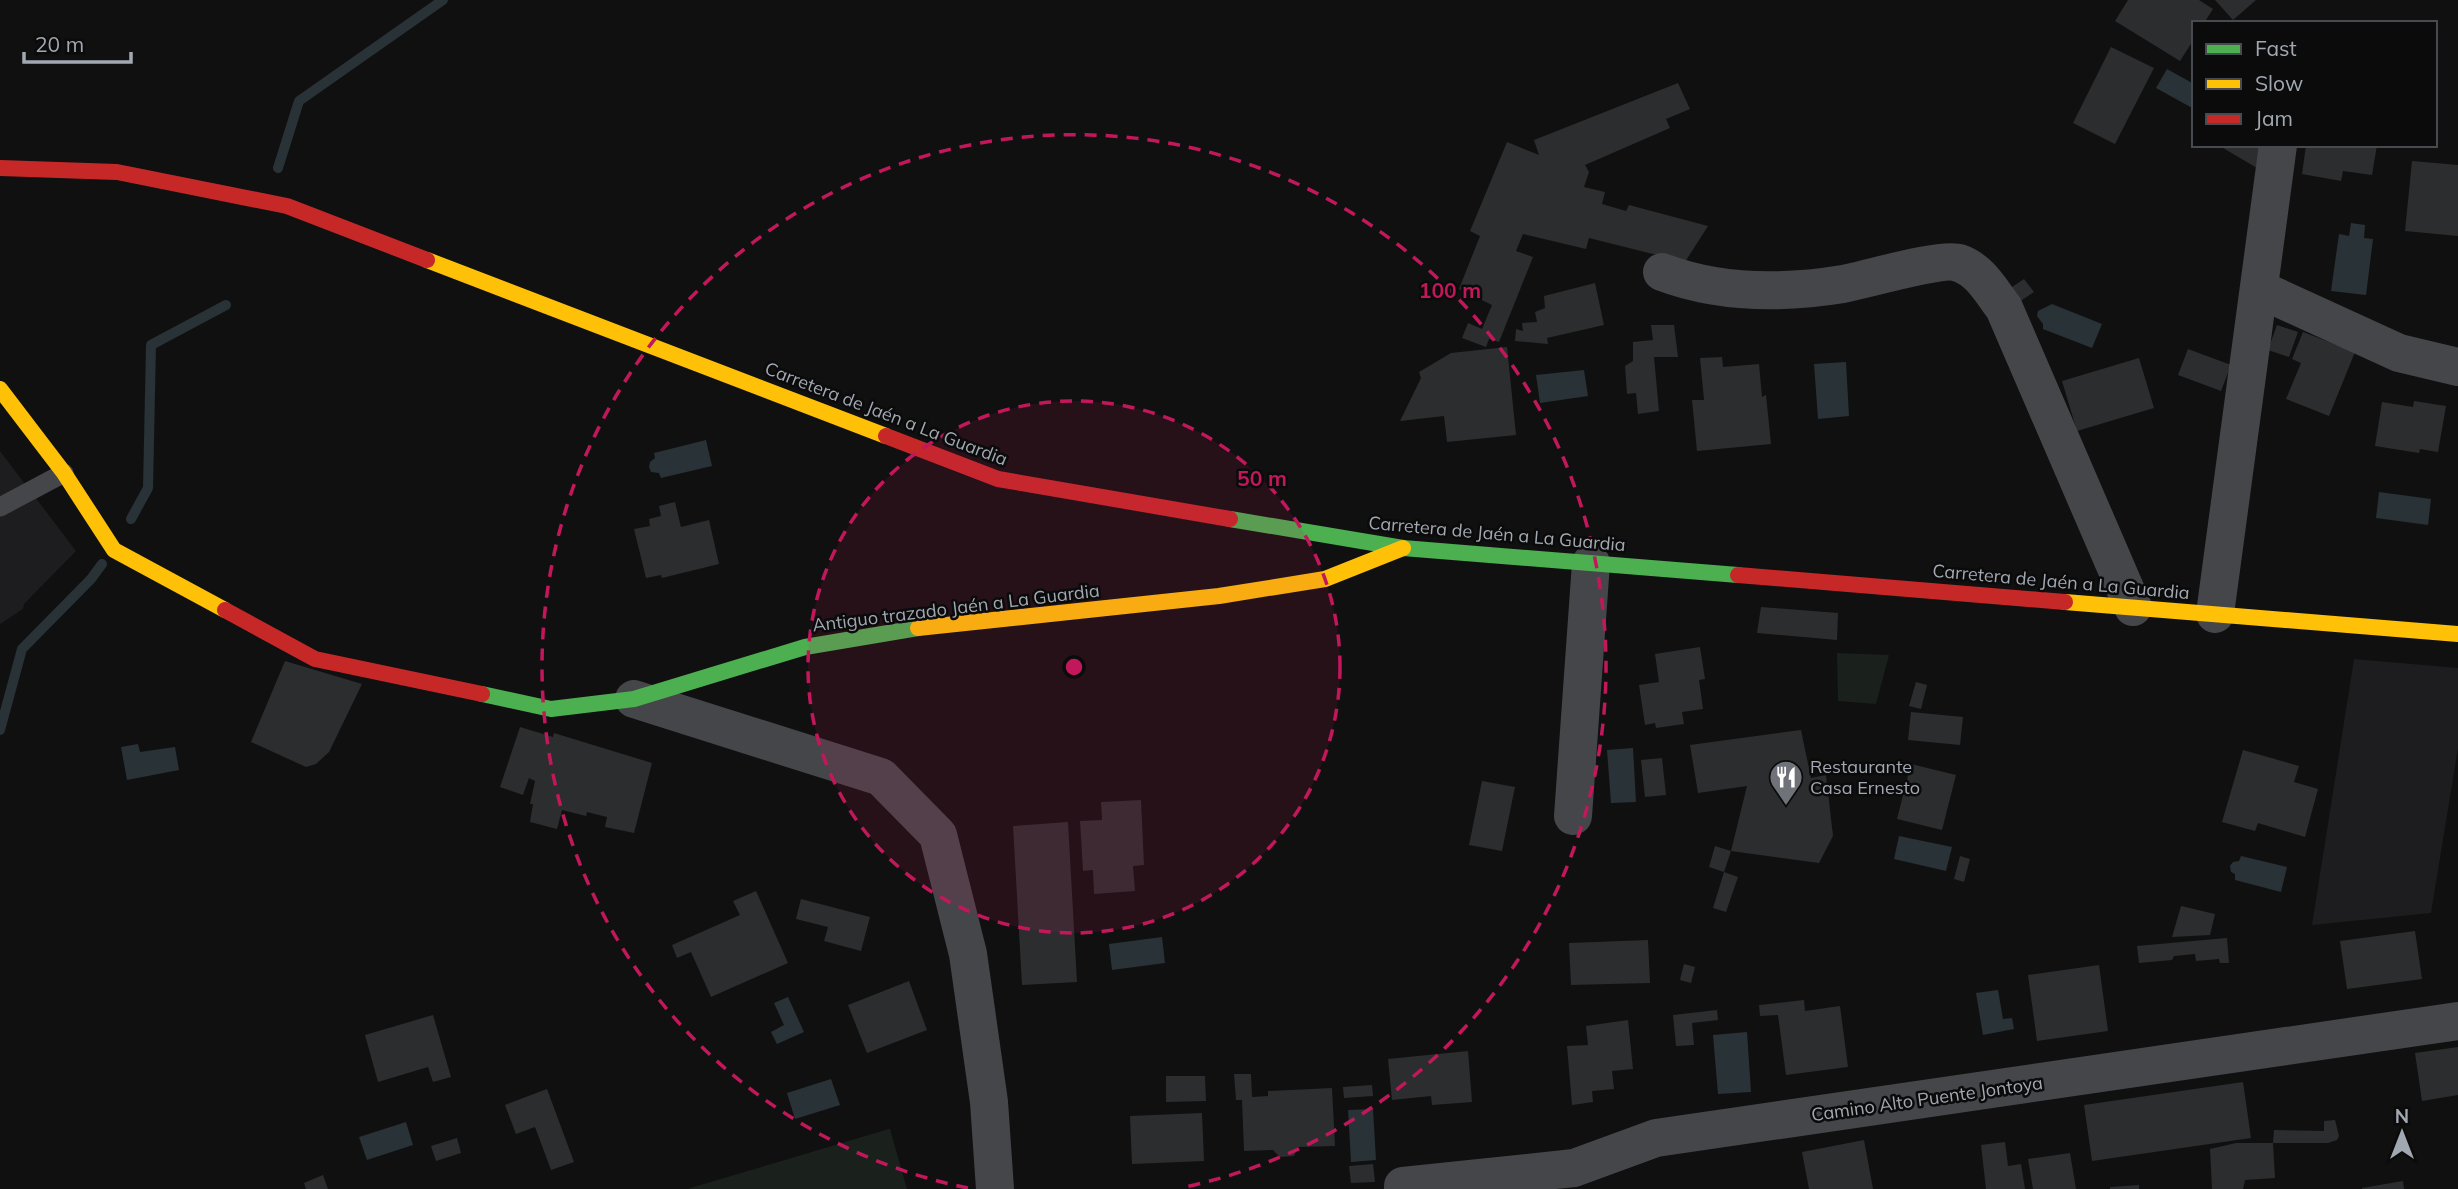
<svg xmlns="http://www.w3.org/2000/svg" width="2458" height="1189" font-family="Mulish,sans-serif">
<rect width="100%" height="100%" fill="#101011"/>
<path fill="#1d1d1f" d="M0 451 76 551 24 604 23 609 0 624Z
M2354 659 2458 668V748L2431 913 2312 925Z"/>
<path fill="#1a201b" d="M1837 653 1889 655 1876 704 1838 701Z
M890 1129 907 1189H687L889 1129Z"/>
<path fill="#293236" d="M2167 69 2194 84V109L2156 88Z
M2351 223 2365 225 2364 238 2373 239 2366 295 2331 291 2339 234 2349 236Z
M2052 304 2102 324 2092 348 2043 329V324L2037 316 2038 311Z
M1846 362 1849 416 1818 419 1814 364Z
M1584 370 1588 396 1540 403 1536 375Z
M706 440 712 466 661 478 659 473 651 472 649 467 650 462 655 458 654 453Z
M2379 492 2431 499 2428 525 2376 518Z
M138 744 140 752 175 747 179 770 127 780 121 747Z
M1633 748 1636 802 1611 803 1607 750Z
M1899 836 1952 847 1946 871 1894 859Z
M2241 856 2287 867 2281 892 2235 880V874L2231 872 2230 866 2233 862 2239 861Z
M1162 937 1165 963 1112 970 1109 944Z
M1998 990 2003 1019 2012 1018 2014 1029 1983 1035 1976 993Z
M788 997 804 1032 777 1044 771 1032 784 1025 774 1003Z
M1747 1032 1751 1092 1718 1094 1713 1035Z
M831 1079 840 1105 795 1119 787 1093Z
M1373 1109 1376 1160 1351 1162 1348 1110Z
M406 1122 413 1145 367 1160 359 1137Z"/>
<g fill="none" stroke-linecap="round" stroke-linejoin="round">
<path stroke="#293236" stroke-width="10" d="M278 168 299 101 443 0
M131 519 148 488 151 345 226 305
M0 730 22 649 91 579 102 564"/>
</g>
<path fill="#2c2d2e" d="M2128 0H2199L2213 9 2204 23H2194V39L2180 61 2115 21Z
M2215 0H2256L2233 20Z
M2111 47 2154 68 2115 144 2073 123Z
M1678 83 1690 109 1666 119 1670 128 1585 165 1589 172 1584 187 1605 192 1602 204 1626 211 1629 205 1708 226 1685 262 1589 238 1586 249 1523 234 1516 251 1533 257 1499 342 1489 339 1486 347 1462 338 1468 323 1482 329 1492 305 1459 289 1480 236 1470 231 1507 142 1539 155 1534 140Z
M2218 145H2265L2262 171Z
M2306 145H2377L2372 175 2343 171 2341 181 2302 174Z
M2412 161 2458 165V236L2405 231Z
M2024 279 2034 292 2016 304 2006 291Z
M1595 283 1604 325 1547 338 1548 344 1515 341 1516 329 1523 331 1522 323 1537 322 1535 312 1545 308 1544 296Z
M1651 325H1674L1678 357H1654L1659 411 1638 414 1636 393 1627 394 1625 366 1633 361V342L1653 340Z
M2277 325 2298 332 2289 357 2268 350Z
M2303 332 2355 352 2329 416 2286 399 2301 363 2292 359Z
M1507 347 1516 435 1447 442 1444 416 1400 421 1421 378 1419 372 1451 353Z
M2188 349 2231 365 2221 391 2178 375Z
M1722 357 1723 367 1759 364 1762 397 1766 395 1771 444 1697 451 1692 400H1704L1700 358Z
M2139 358 2154 408 2077 431 2062 381Z
M2414 401 2446 406 2438 452 2420 449 2419 453 2375 446 2382 402 2413 407Z
M675 502 681 527 709 520 719 564 662 578 661 575 646 578 634 529 650 526 649 519 661 516 659 506Z
M1761 607 1838 613 1837 640 1757 633Z
M1700 647 1705 679 1699 680 1703 709 1682 712 1684 724 1656 728 1655 723 1645 725 1639 685 1659 682 1655 654Z
M285 661 362 684 329 752 316 764 306 767 251 742Z
M1916 682 1927 685 1921 709 1909 706Z
M1911 712 1963 717 1960 745 1908 740Z
M520 727 553 737 554 733 652 763 634 833 605 827 607 817 587 812 586 816 562 810 557 829 530 822 533 804H530L535 781 529 778 523 795 500 787Z
M1801 730 1811 778 1826 775 1833 836 1819 863 1731 851 1747 786 1698 793 1690 745Z
M2243 750 2299 766 2294 782 2318 789 2305 837 2258 823 2255 831 2222 822Z
M1662 758 1666 795 1645 797 1641 760Z
M1911 764 1956 775 1942 830 1897 819Z
M1482 781 1515 787 1502 851 1469 845Z
M1141 800 1144 865 1133 866 1135 891 1094 894 1093 870 1083 871 1080 821 1102 820 1101 802Z
M1068 822 1077 982 1022 985 1013 826Z
M1715 846 1731 851 1724 872 1709 867Z
M1960 856 1970 859 1964 882 1954 879Z
M1724 872 1738 877 1726 912 1713 908Z
M756 891 788 963 711 997 691 952 677 958 672 945 740 915 733 901Z
M801 899 870 917 861 951 824 941 828 927 796 919Z
M2181 906 2215 914 2210 935 2172 937Z
M2415 931 2422 979 2347 989 2340 941Z
M2227 938 2229 963H2220L2219 959 2196 961 2195 954 2174 956 2172 960 2139 963 2137 946Z
M1648 940 1650 983 1571 985 1569 943Z
M1684 964 1695 967 1691 983 1680 980Z
M2099 965 2108 1031 2037 1041 2028 975Z
M909 981 927 1030 867 1053 848 1005Z
M1804 1000 1805 1011 1840 1006 1848 1067 1786 1075 1778 1015 1760 1016 1759 1005Z
M1717 1010 1718 1020 1692 1023 1694 1045 1676 1046 1673 1015Z
M433 1015 451 1077 433 1082 428 1067 378 1082 365 1035Z
M1628 1020 1633 1069 1612 1071 1614 1089 1592 1091 1593 1102 1572 1105 1567 1046 1588 1045 1586 1026Z
M2458 1047V1095L2422 1101 2415 1053Z
M1468 1051 1472 1102 1432 1105 1431 1096 1392 1100 1388 1059Z
M1234 1074H1251L1252 1097 1268 1096V1091L1332 1088 1335 1146 1298 1147 1294 1156 1280 1157 1273 1150 1244 1151 1242 1100H1236Z
M1166 1076H1205L1206 1101 1166 1102Z
M2243 1082 2251 1138 2092 1161 2084 1105Z
M1372 1085 1373 1096 1344 1098 1343 1087Z
M547 1089 574 1162 551 1170 535 1127 516 1134 505 1105Z
M1202 1113 1204 1161 1132 1164 1130 1116Z
M2335 1120 2339 1136 2337 1140 2328 1143H2273L2274 1130 2324 1131V1121Z
M457 1138 461 1153 436 1161 431 1146Z
M1864 1140 1873 1189H1809L1802 1152Z
M2005 1142 2008 1166 2021 1164 2025 1189H1986L1981 1145Z
M2236 1143H2273L2275 1178 2245 1180 2243 1189H2212L2210 1149Z
M2070 1153 2076 1189H2033L2028 1159Z
M1373 1164 1375 1182 1351 1183 1349 1166Z
M323 1175 328 1189H306L304 1183Z
M2403 1181 2404 1189H2362V1188Z
M2139 1185V1189H2110V1187Z"/>
<g fill="none" stroke-linecap="round" stroke-linejoin="round">
<path stroke="#454649" stroke-width="19" d="M0 507 64 473"/>
<path stroke="#454649" stroke-width="38" d="M1662 272C1720 294 1782 294 1843 284 1865 280 1942 257 1959 263 1980 270 1991 291 2004 308L2133 607
M2259 289 2399 353 2458 367
M2215 614 2278 145
M634 699 881 777 938 835 968 954 989 1102 995 1189
M1573 816 1591 563
M1403 1189V1186L1574 1168 1656 1138 2458 1021"/>
<path stroke="#4caf50" stroke-width="16" d="M1230 519 1403 548 1738 575
M482 694 551 709 634 699 805 647 918 628"/>
<path stroke="#ffc107" stroke-width="16" d="M427 260 886 436
M0 389 64 473 114 550 225 610
M2065 602 2458 634
M918 628 1219 596 1325 579 1403 548"/>
<path stroke="#c62828" stroke-width="16" d="M0 168 117 172 287 206 427 260
M886 436 998 479 1230 519
M1738 575 2065 602
M225 610 315 659 482 694"/>
</g>
<circle cx="1074" cy="667" r="266" fill="#c2185b" fill-opacity=".12"/>
<g fill="none" stroke="#c2185b" stroke-width="3.5" stroke-dasharray="12 9">
<circle cx="1074" cy="667" r="266"/>
<path d="M968 1188A532 532 0 1 1 1180 1188"/>
</g>
<defs>
<symbol id="restaurant-pin" viewBox="-11 -11 22 30"><path d="M0 17L-7.5 6A9.5 9.5 0 1 1 7.5 6Z" fill="#6f7379" stroke="#0b0b0c"/><path d="M-5-6h1v4h1v-4h1v4h1v-4h1v5L-1.5 .5V6h-2V.5L-5-1ZM5-6V6H3V1.5H1.5Q1.5-4 5-6Z" fill="#fff"/></symbol>
</defs>
<g fill-rule="evenodd">
<use href="#restaurant-pin" x="1767" y="758" width="38" height="52"/>
</g>
<g text-anchor="middle" stroke-width="5" stroke-linejoin="round" paint-order="stroke">
<g font-size="18" fill="#a2a8b1" stroke="#0b0b0c">
<text transform="translate(886 414) rotate(21)" y="6">Carretera de Jaén a La Guardia</text>
<text transform="translate(1497 534) rotate(5)" y="6">Carretera de Jaén a La Guardia</text>
<text transform="translate(2061 582) rotate(5)" y="6">Carretera de Jaén a La Guardia</text>
<text transform="translate(956 608) rotate(-7)" y="6">Antiguo trazado Jaén a La Guardia</text>
<text transform="translate(1927 1099) rotate(-8)" y="6">Camino Alto Puente Jontoya</text>
</g>
<g font-size="18" fill="#a2a8b1" stroke="#0b0b0c" text-anchor="start">
<text x="1810" y="773">Restaurante<tspan x="1810" dy="21">Casa Ernesto</tspan></text>
</g>
</g>
<circle cx="1074" cy="667" r="10" fill="#c2185b" stroke="#0b0b0c" stroke-width="3.5"/>
<g font-size="21" text-anchor="middle" font-weight="bold" fill="#c2185b" stroke="#0b0b0c" stroke-width="5" stroke-linejoin="round" paint-order="stroke">
<text x="1450" y="298">100 m</text>
<text x="1262" y="486">50 m</text>
</g>
<rect x="2192" y="21" width="245" height="126" fill="#0b0b0c" stroke="#474a4e" stroke-width="2"/>
<rect x="2206" y="44" width="35" height="10" fill="#4caf50" stroke="#474a4e" stroke-width="2"/>
<text x="2255" y="56" font-size="21" fill="#a2a8b1">Fast</text>
<rect x="2206" y="79" width="35" height="10" fill="#ffc107" stroke="#474a4e" stroke-width="2"/>
<text x="2255" y="91" font-size="21" fill="#a2a8b1">Slow</text>
<rect x="2206" y="114" width="35" height="10" fill="#c62828" stroke="#474a4e" stroke-width="2"/>
<text x="2255" y="126" font-size="21" fill="#a2a8b1">Jam</text>
<g transform="translate(2402 1133)" stroke="#0b0b0c" stroke-width="5" paint-order="stroke">
<path d="M0-5L12 26L0 18L-12 26Z" fill="#a2a8b1"/>
<text y="-10" font-size="19" font-weight="bold" text-anchor="middle" fill="#a2a8b1">N</text>
</g>
<path d="M24 52v10h107v-10" fill="none" stroke="#a2a8b1" stroke-width="3.5"/>
<text x="35" y="52" font-size="21" fill="#a2a8b1" stroke="#0b0b0c" stroke-width="5" paint-order="stroke">20 m</text>
</svg>
